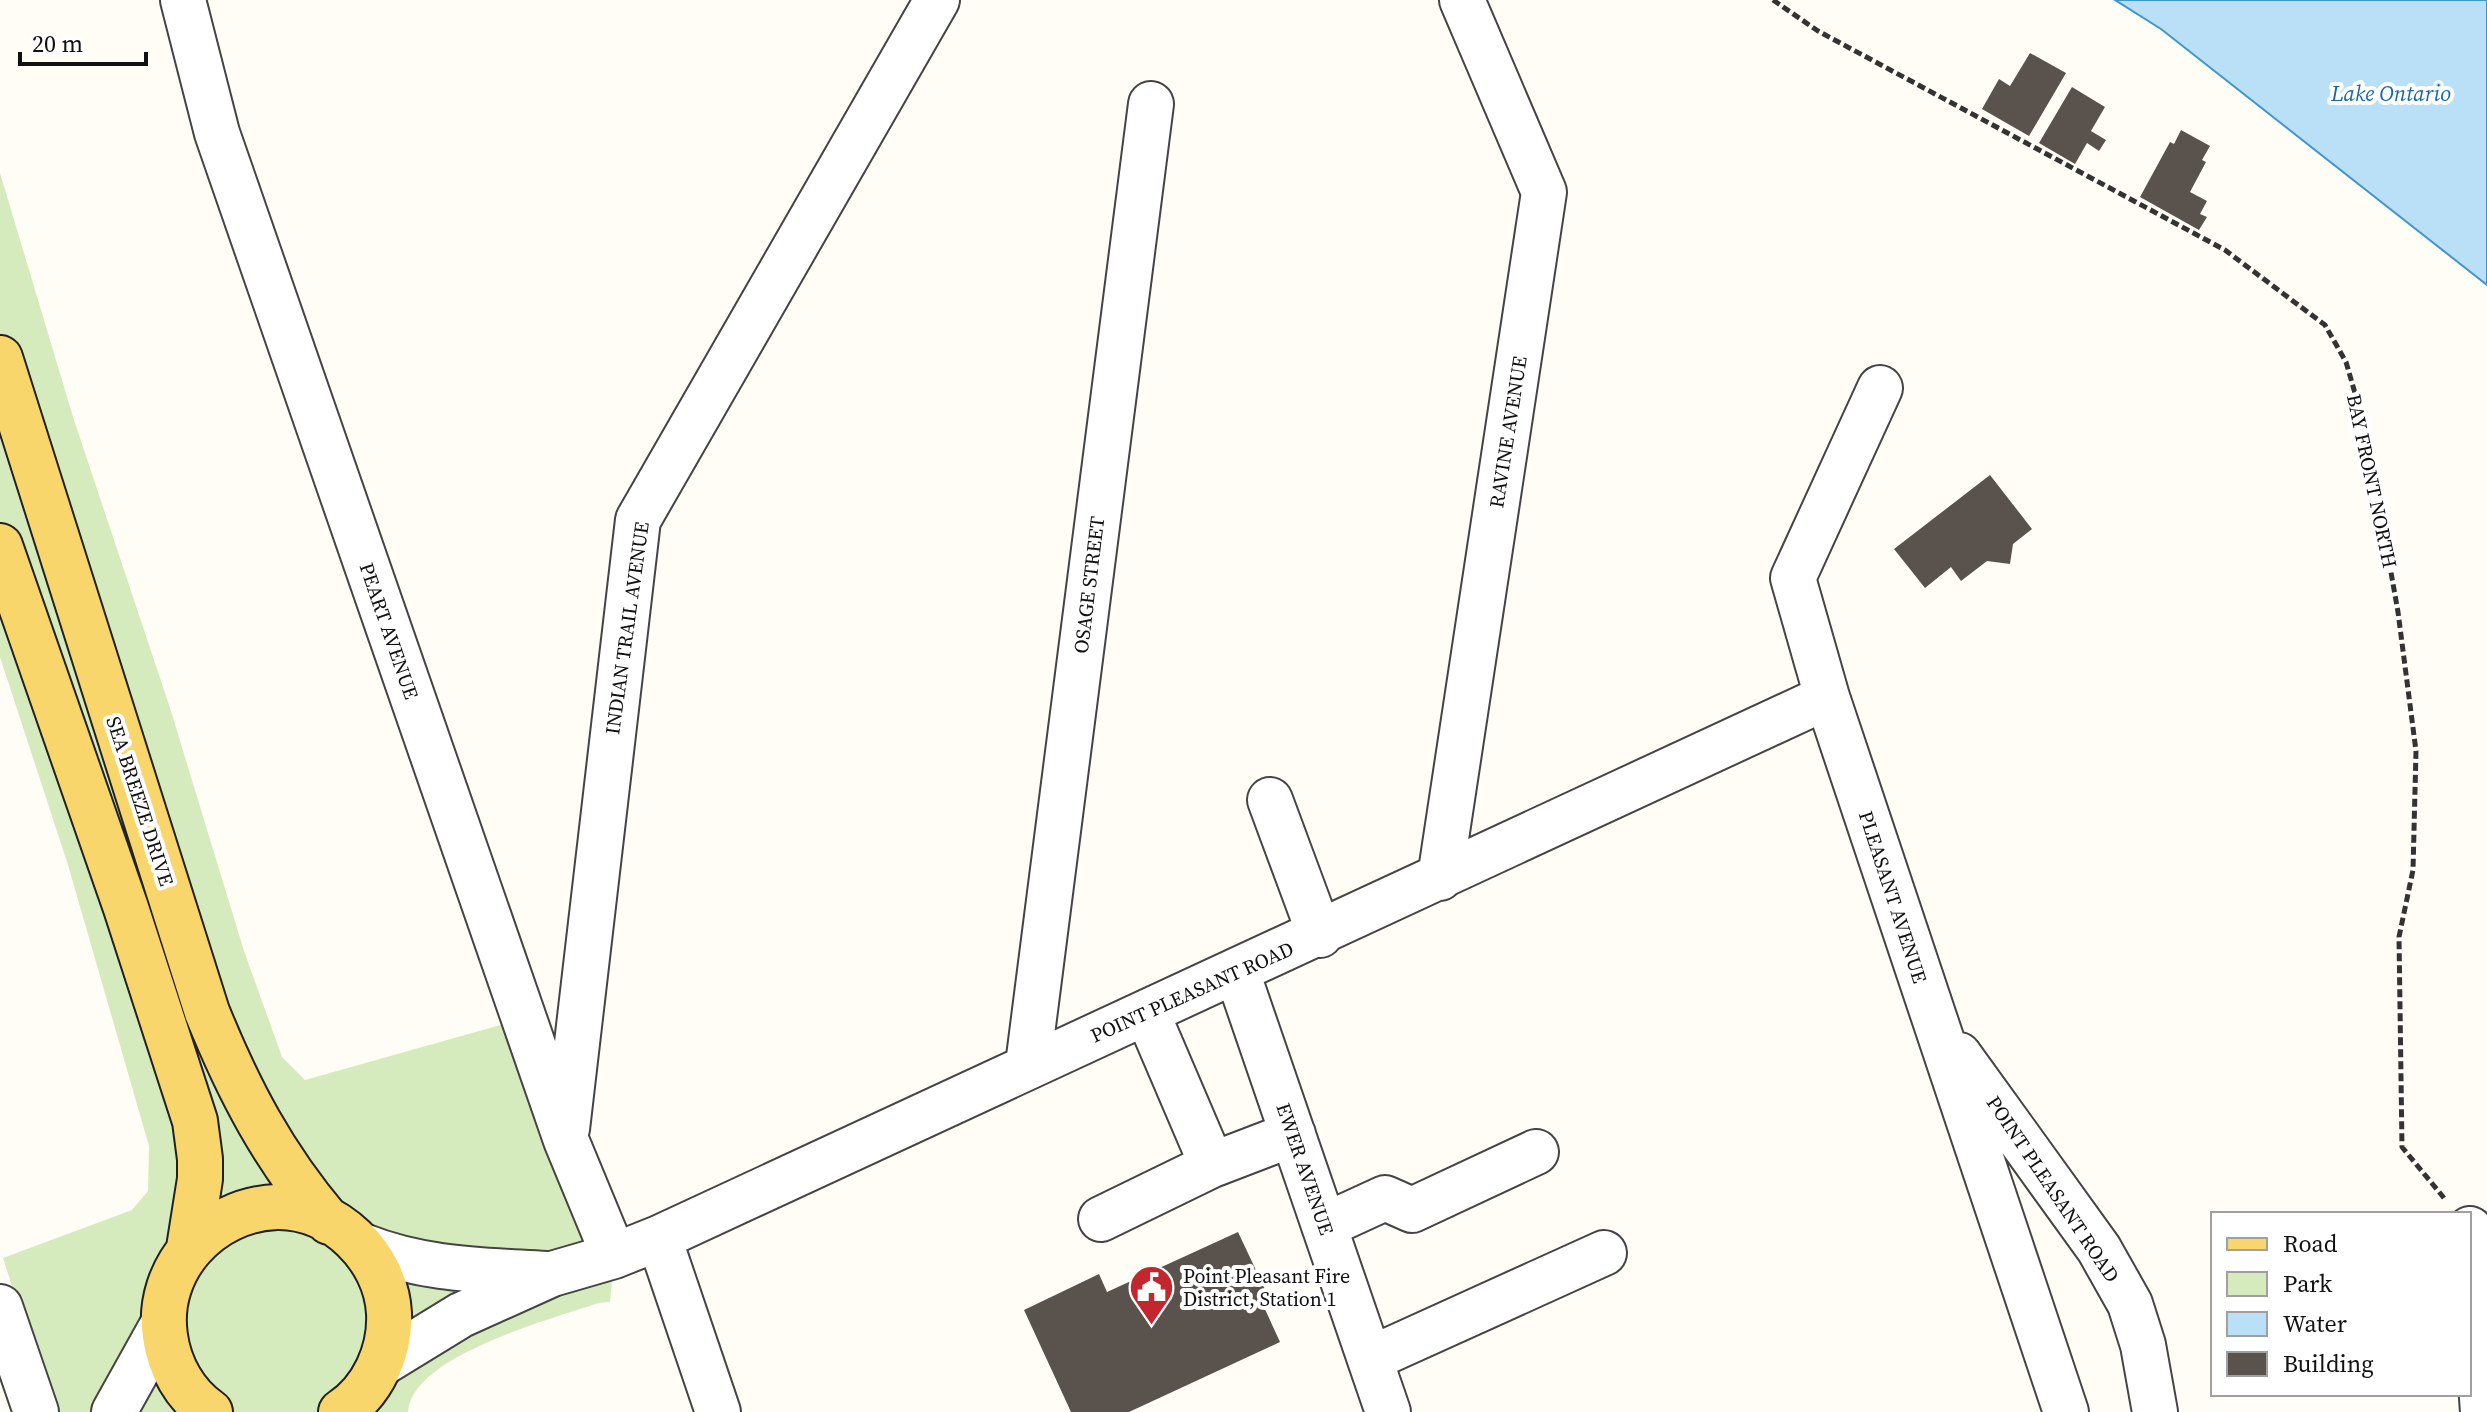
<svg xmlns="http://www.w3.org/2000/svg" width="2487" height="1412" font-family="'Source Serif 4',serif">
<rect width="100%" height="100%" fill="#fffdf5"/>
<path fill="#d5ebbd" d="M0 173 73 417 170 708 244 951 282 1057 305 1080 504 1024 614 1256 610 1302 598 1303C552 1319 411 1356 408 1412H46L43 1383 3 1258 132 1210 148 1191 149 1146 68 865 0 657Z"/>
<path fill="#b9e0f7" stroke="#3f96cf" stroke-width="2" d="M2115 0H2487V285L2161 29Z"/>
<path fill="#5a524d" d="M2030 53 2066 73 2029 136 1982 109 1999 79 2010 86Z
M2072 87 2105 107 2091 131 2106 140 2099 151 2087 143 2075 164 2039 143Z
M2181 130 2210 146 2202 160 2206 162 2190 192 2207 201 2200 214 2207 217 2199 230 2140 197 2170 142 2174 144Z
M1990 475 2032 529 2013 544 2010 564 1987 561 1961 581 1951 567 1925 588 1894 549Z
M1238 1232 1271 1302 1264 1307 1280 1342 1129 1412H1071L1024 1310 1099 1274 1107 1292Z"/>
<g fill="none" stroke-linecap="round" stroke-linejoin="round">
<defs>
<path id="minor" d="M183 0 217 133 566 1140 614 1256
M1880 388 1793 578 1827 697 2066 1412
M1270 800 1320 935
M1440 878 1544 192 1462 0
M1237 972 1388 1412
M1147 1013 1212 1165
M1959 1055 2099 1249 2130 1304 2143 1345 2155 1412
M1028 1065 1151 104
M567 1129 638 520 937 0
M1101 1219 1212 1165 1293 1134
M1324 1226 1385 1198 1412 1210 1536 1152
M2470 1229 2483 1412
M659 1238 718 1412
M363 1246C423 1270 482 1270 546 1274
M0 1307 36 1412
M1370 1359 1604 1253
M381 1364 461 1315 552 1274 614 1256 659 1238C1048 1056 1439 879 1827 697
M114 1412 163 1324"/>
<path id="major" d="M0 358 207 1012C239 1091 273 1156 329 1222
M0 546 126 908 195 1121 200 1159V1179L189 1248
M210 1412C185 1395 169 1366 165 1336 155 1269 210 1209 277 1207 335 1206 386 1257 389 1313 391 1351 373 1391 341 1412"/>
</defs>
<use href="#minor" stroke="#444" stroke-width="48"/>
<use href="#major" stroke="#222" stroke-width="48"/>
<path stroke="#333" stroke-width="5" stroke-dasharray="8 4" stroke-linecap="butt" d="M1773 0 1818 31 2225 250 2325 325 2346 362 2366 431 2398 612 2416 751 2413 870 2399 937 2402 1147 2444 1198"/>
<use href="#minor" stroke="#fff" stroke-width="44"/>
<use href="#major" stroke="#f9d66b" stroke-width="44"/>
</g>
<defs>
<symbol id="civic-pin" viewBox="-11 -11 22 30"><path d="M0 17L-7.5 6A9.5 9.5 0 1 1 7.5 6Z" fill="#c4262e" stroke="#fff"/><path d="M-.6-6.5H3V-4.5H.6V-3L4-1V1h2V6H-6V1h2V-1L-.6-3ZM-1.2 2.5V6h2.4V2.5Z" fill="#fff"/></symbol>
</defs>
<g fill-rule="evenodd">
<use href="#civic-pin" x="1126" y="1262" width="51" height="69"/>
</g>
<g text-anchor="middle" stroke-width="8" stroke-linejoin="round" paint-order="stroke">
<g font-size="20" fill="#111" stroke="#fff">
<text transform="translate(1508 432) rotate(-81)" y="7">RAVINE AVENUE</text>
<text transform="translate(2372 481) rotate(78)" y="7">BAY FRONT NORTH</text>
<text transform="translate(1089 585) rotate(-83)" y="7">OSAGE STREET</text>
<text transform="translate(627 628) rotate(-82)" y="7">INDIAN TRAIL AVENUE</text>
<text transform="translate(389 631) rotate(71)" y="7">PEART AVENUE</text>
<text transform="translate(140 801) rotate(72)" y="7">SEA BREEZE DRIVE</text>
<text transform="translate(1893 897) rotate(72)" y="7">PLEASANT AVENUE</text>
<text transform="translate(1192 992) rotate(-24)" y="7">POINT PLEASANT ROAD</text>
<text transform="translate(1305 1169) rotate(71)" y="7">EWER AVENUE</text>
<text transform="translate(2053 1189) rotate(56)" y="7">POINT PLEASANT ROAD</text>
</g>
<g font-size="20" fill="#111" stroke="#fff" text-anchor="start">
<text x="1183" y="1283">Point Pleasant Fire<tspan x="1183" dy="23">District, Station 1</tspan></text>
</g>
<g font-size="22" font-style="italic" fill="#1768a6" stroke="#fff">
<text x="2391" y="101">Lake Ontario</text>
</g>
</g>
<rect x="2211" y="1212" width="260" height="184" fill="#ffffff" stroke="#a0a0a0" stroke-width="2"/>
<rect x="2227" y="1238" width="40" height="12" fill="#f9d66b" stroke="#a0a0a0" stroke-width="2"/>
<text x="2283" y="1252" font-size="24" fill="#111111">Road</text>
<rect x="2227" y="1272" width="40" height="24" fill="#d5ebbd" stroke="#a0a0a0" stroke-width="2"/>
<text x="2283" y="1292" font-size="24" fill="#111111">Park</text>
<rect x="2227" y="1312" width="40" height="24" fill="#b9e0f7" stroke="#a0a0a0" stroke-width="2"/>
<text x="2283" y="1332" font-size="24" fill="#111111">Water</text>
<rect x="2227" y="1352" width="40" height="24" fill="#5a524d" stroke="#a0a0a0" stroke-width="2"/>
<text x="2283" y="1372" font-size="24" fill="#111111">Building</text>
<path d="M20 52v12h126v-12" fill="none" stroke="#111111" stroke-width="4"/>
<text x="32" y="52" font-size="24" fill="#111111" stroke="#ffffff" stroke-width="6" paint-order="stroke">20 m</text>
</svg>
